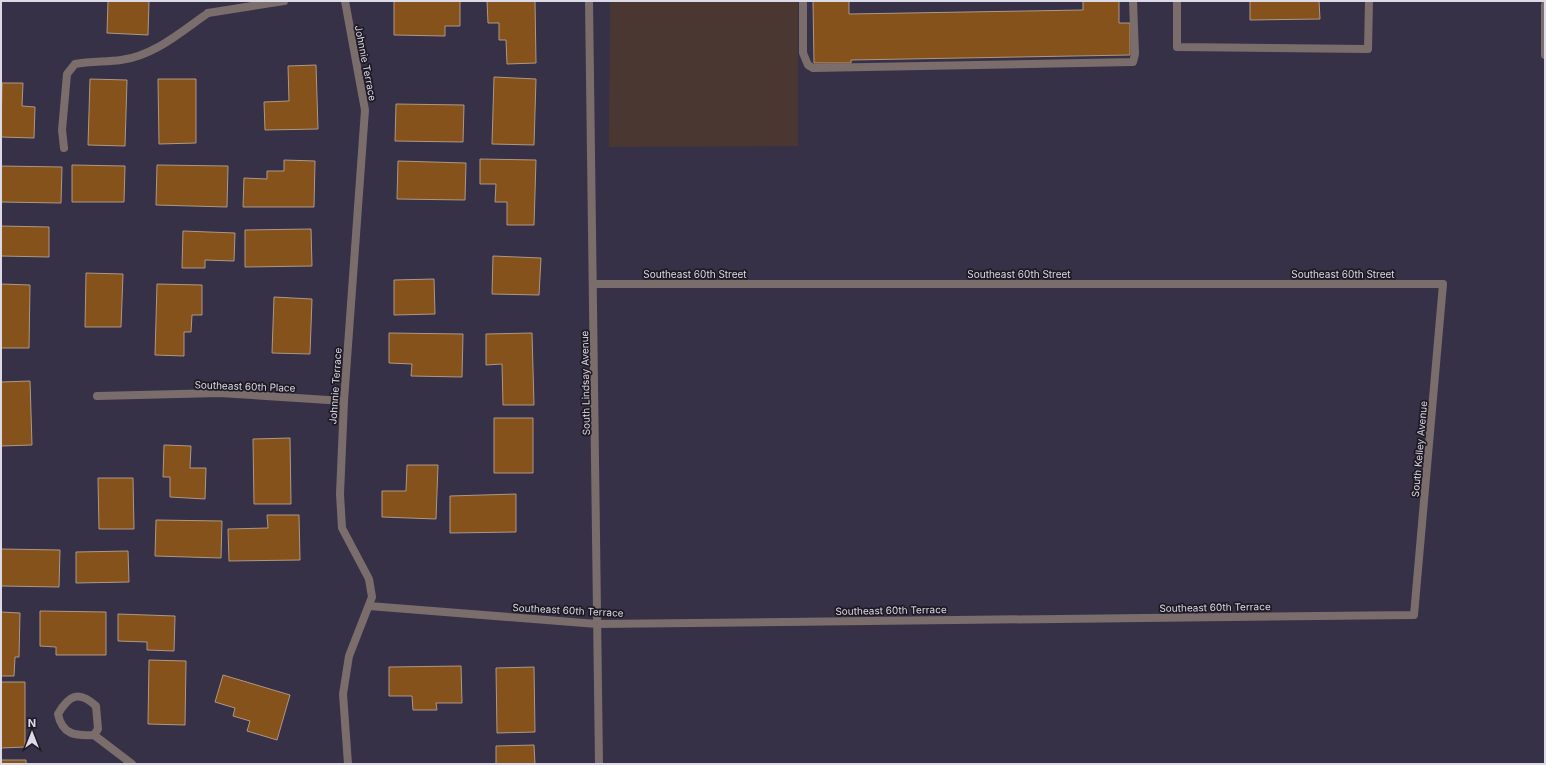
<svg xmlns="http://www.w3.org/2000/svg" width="1546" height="765" font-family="Inter,sans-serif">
<rect width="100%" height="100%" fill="#363146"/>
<path fill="#4b3732" d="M610 1H798V146L609 147Z"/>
<path fill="#84521a" stroke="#ae9885" d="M108 1H149L148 35 107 33Z
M394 1H460V26H445V36L394 35Z
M487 1H535L536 63 507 64 506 40H499V23H488Z
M813 1H849V14L1083 10V1H1119V23H1130V55L851 60V63H814Z
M1250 1H1319L1320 19 1250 20Z
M316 65 318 129 265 130 264 102 289 101 288 66Z
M494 77 536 79 534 145 492 144Z
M90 79 127 80 125 146 88 145Z
M158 79H196V143L159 144Z
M2 83H23L22 106 35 107 34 138 1 137Z
M396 104 464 105 463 142 395 141Z
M480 159 536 160 534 225H507V202H495L496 184H480Z
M284 160 315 161 314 207H243L244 178 267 179V171H284Z
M398 161 466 163 465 200 397 199Z
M72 165 125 166 124 202H72Z
M157 165 228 166 227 207 156 205Z
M1 166 62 167 61 203 1 202Z
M1 226 49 227V257L1 256Z
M311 229 312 266 245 267V230Z
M183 231 235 233 234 261 205 260V268H182Z
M493 256 541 258 539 295 492 294Z
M86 273 123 274 121 327H85Z
M434 279 435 314 394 315V280Z
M1 284 30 285 29 348H1Z
M157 284 202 285V315H192L191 332H184V356L155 355Z
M274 297 312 299 310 354 272 353Z
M389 333 463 334 462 377 411 376 412 364 389 363Z
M532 333 534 405H503L502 364 486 365V334Z
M30 381 32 445 1 446V382Z
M494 418H533V473H494Z
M290 438 291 504H254L253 439Z
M164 445 191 446 190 468H206L205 499 170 497V477H163Z
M407 465H438L436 519 382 517V491H406Z
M98 478H133L134 529H99Z
M516 494V532L450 533V496Z
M267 515H299L300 560 229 561 228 529 268 528Z
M156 520 222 521 221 558 155 556Z
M1 549 60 550 59 587 1 586Z
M128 551 129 582 76 583V552Z
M40 611 106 612V655H56V647L40 646Z
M1 612 20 613 19 657H15L14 676H1Z
M118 614 175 616 174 651 147 650V642L118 641Z
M149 660 186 661 185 725 148 724Z
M461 666 462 703H436L437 710H413L412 696H389V667Z
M534 667 535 732 497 733 496 668Z
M223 675 290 695 277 740 247 731 250 721 233 716 235 708 215 702Z
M1 682H25V747L1 748Z
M534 745 535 764H496V746Z
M1 760H26V764H1Z"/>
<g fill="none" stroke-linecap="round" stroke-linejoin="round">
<path stroke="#7a6d6c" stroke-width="8" d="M803 1V53L808 65 813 68 1133 62 1135 54 1133 1
M1177 1V47L1368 49 1369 1
M1545 5V55
M64 148 62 130 67 74 75 64C90 61 106 62 121 60 154 56 182 31 208 13
M94 735 98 729 96 706C79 690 69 695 58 714 62 735 76 736 94 735L132 764"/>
<path stroke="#7a6d6c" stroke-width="8" d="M345 1 365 110 344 401 340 494 342 528 369 579 372 597 349 656 343 694 348 764
M589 1 599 764
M208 13 284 1
M97 396 220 393 344 401
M369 606 597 624 1414 615 1443 284H594"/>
</g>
<g text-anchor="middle" stroke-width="3.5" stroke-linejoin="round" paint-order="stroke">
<g font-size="10" fill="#dddae8" stroke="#1d1a24">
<text transform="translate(366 63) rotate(79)" y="4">Johnnie Terrace</text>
<text x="695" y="278">Southeast 60th Street</text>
<text x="1019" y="278">Southeast 60th Street</text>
<text x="1343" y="278">Southeast 60th Street</text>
<text transform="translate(585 383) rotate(-91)" y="4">South Lindsay Avenue</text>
<text transform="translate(245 386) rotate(2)" y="4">Southeast 60th Place</text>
<text transform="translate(335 386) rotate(-86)" y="4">Johnnie Terrace</text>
<text transform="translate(1419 449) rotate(-85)" y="4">South Kelley Avenue</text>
<text transform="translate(1215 607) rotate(-1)" y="4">Southeast 60th Terrace</text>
<text transform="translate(568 610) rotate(3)" y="4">Southeast 60th Terrace</text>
<text transform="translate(891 610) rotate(-1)" y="4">Southeast 60th Terrace</text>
</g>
</g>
<rect width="1546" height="765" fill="none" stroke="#dddae8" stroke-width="4"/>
<g transform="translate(32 733)" stroke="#1d1a24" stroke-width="3" paint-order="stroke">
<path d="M0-3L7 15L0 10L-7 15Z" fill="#dddae8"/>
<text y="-6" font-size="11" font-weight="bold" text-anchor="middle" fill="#dddae8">N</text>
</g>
</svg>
